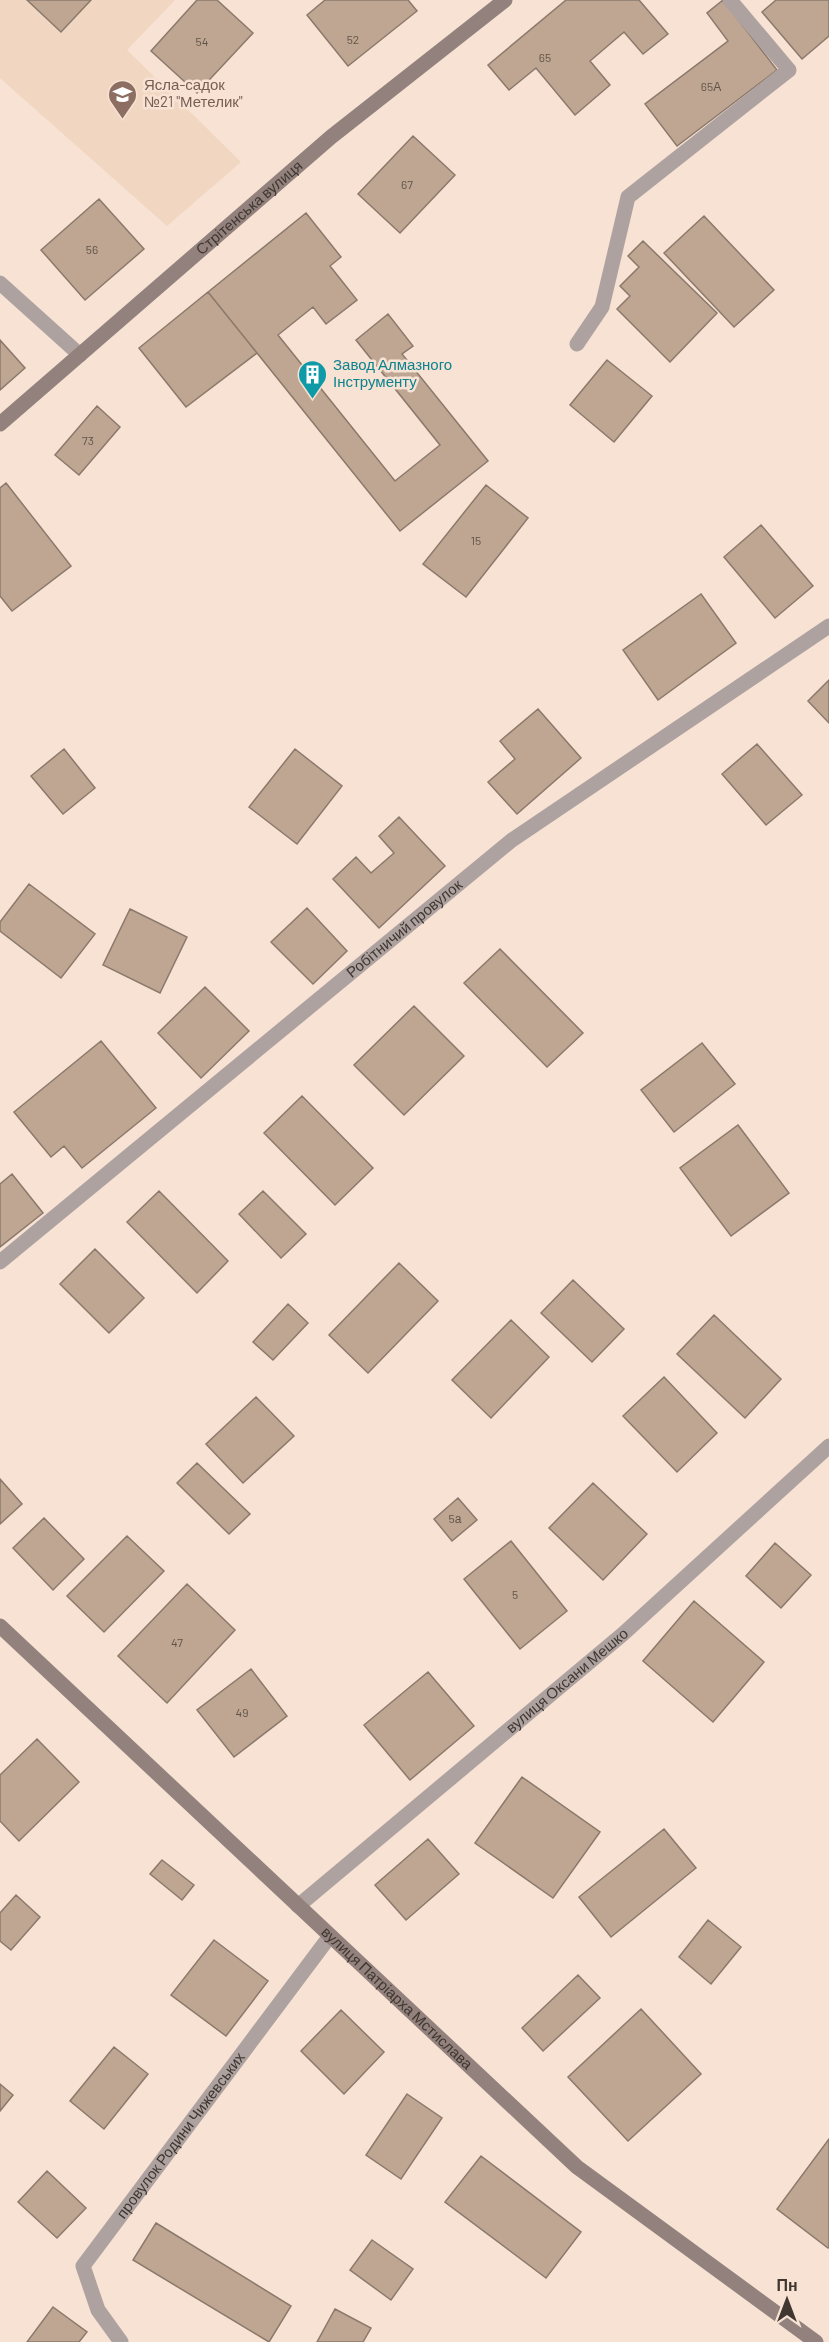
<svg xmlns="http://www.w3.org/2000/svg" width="829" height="2342" font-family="Barlow,sans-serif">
<rect width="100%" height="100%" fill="#f7e2d3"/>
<path fill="#f1d7c2" d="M0 0H175L127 50 241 162 167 226 0 78Z"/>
<path fill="#bfa692" stroke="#8b796b" stroke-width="1.5" d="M27 0H91L61 32Z
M197 0H217L253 33 197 93 151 51Z
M325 0H408L417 11 348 66 307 15Z
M566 0H639L668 34 643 54 624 32 590 61 610 85 575 115 536 68 509 90 488 65Z
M723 0 777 70 677 146 645 104 728 41 707 13Z
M776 0H829V36L802 59 762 12Z
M413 136 455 175 400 233 358 194Z
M99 199 144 249 85 300 41 250Z
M306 213 341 257 330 266 357 300 326 324 313 307 278 335 395 481 440 445 356 340 388 314 413 346 402 354 488 461 400 531 208 292Z
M704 216 774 290 734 327 664 253Z
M643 241 717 313 670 362 617 309 630 296 620 286 639 267 628 256Z
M208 292 257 353 186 407 139 348Z
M0 340 25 368 0 390Z
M607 360 652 396 614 442 570 405Z
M97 406 120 427 79 475 55 455Z
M6 483 71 566 12 611 0 596V488Z
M486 485 528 518 466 597 423 564Z
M761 525 813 586 775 618 724 557Z
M701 594 736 643 658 700 623 650Z
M829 680V723L808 701Z
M538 709 581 758 517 814 488 782 515 759 500 741Z
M757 744 802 795 766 825 722 774Z
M64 749 95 788 63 814 31 776Z
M295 749 342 786 297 844 249 807Z
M399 817 445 866 379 928 333 879 356 857 371 873 394 853 379 836Z
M29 884 95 934 61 978 0 931V922Z
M307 908 347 951 313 984 271 942Z
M130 909 187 937 160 993 103 965Z
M500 949 583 1033 547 1067 464 983Z
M205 987 249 1031 201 1078 158 1033Z
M414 1006 464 1056 404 1115 354 1065Z
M101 1041 156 1108 82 1168 64 1146 51 1157 14 1112Z
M702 1043 735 1084 674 1132 641 1090Z
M302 1096 373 1168 335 1205 264 1133Z
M738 1125 789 1193 731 1236 680 1168Z
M12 1174 43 1213 0 1247V1184Z
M159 1191 228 1261 197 1293 127 1222Z
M263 1191 306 1234 281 1258 239 1214Z
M95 1249 144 1298 109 1333 60 1284Z
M399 1263 438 1301 368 1373 329 1335Z
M573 1280 624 1329 592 1362 541 1313Z
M288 1304 308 1323 273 1360 253 1342Z
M714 1315 781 1379 745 1418 677 1354Z
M511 1320 549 1357 491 1418 452 1380Z
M664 1377 717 1433 677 1472 623 1416Z
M256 1397 294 1436 243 1483 206 1444Z
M197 1463 250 1514 229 1534 177 1483Z
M0 1479 22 1504 0 1524Z
M593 1483 647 1534 603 1580 549 1528Z
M458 1498 477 1520 452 1541 434 1519Z
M44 1518 84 1559 53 1590 13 1548Z
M127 1536 164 1571 104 1632 67 1596Z
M511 1541 567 1611 520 1649 464 1579Z
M775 1543 811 1575 781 1608 746 1576Z
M187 1584 235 1630 167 1703 118 1656Z
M694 1601 764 1662 713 1722 643 1661Z
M251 1669 287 1716 234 1757 197 1710Z
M428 1672 474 1726 410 1780 364 1725Z
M37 1739 79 1782 19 1841 0 1821V1775Z
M522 1777 600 1832 553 1898 475 1843Z
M664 1829 696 1868 611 1937 579 1897Z
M428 1839 459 1874 406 1920 375 1885Z
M162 1860 194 1885 182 1900 150 1874Z
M16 1895 40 1917 11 1950 0 1941V1913Z
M708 1920 741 1947 711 1984 679 1957Z
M214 1940 268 1981 226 2036 171 1995Z
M578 1975 600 1998 543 2051 522 2028Z
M641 2009 701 2074 628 2141 568 2077Z
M341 2010 384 2052 344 2094 301 2051Z
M114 2047 148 2074 104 2129 70 2101Z
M0 2084 13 2095 0 2111Z
M407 2094 442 2118 401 2179 366 2155Z
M829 2139V2247L828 2248 777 2209Z
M481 2156 581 2232 546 2278 445 2202Z
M47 2171 86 2208 57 2238 18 2202Z
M156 2223 291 2306 269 2342 133 2260Z
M372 2240 413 2269 391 2300 350 2270Z
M53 2307 87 2332 79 2342H27Z
M335 2309 371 2328 363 2342H317Z"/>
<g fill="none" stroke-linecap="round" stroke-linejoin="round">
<path stroke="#aea2a0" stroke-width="15" d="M0 283 80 355"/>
<g stroke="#aea2a0" stroke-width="15">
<path d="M577 344 602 307 628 197 789 70 730 0"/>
<path id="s1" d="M0 1262 512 840 829 626"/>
<path id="s2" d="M298 1906 623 1634 829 1446"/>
<path id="s3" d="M121 2342 98 2310 83 2266 330 1936"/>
</g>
<g stroke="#92817d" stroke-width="15">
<path id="s4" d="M0 424 331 137 505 0"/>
<path id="s5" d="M0 1626 577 2167 816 2342"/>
</g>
</g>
<defs>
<symbol id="school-pin" viewBox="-11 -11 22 30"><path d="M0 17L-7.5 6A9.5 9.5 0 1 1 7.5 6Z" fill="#8d6e63" stroke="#f7e2d3"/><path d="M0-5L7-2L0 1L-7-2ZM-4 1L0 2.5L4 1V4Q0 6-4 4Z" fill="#fff"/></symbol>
<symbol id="building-pin" viewBox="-11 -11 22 30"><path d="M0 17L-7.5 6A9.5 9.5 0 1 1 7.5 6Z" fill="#0f9aa8" stroke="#f7e2d3"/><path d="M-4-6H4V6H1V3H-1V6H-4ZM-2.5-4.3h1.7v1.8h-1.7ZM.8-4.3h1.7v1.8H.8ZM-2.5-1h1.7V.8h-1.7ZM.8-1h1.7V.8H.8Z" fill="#fff"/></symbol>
</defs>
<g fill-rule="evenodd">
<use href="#school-pin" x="106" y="78" width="33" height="45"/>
<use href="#building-pin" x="296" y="358" width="33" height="45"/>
</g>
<g text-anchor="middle" stroke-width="5" stroke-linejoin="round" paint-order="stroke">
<g font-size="12" fill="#5f5348">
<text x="353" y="44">52</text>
<text x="202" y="46">54</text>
<text x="545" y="62">65</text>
<text x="711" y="91">65А</text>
<text x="407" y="189">67</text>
<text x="92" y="254">56</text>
<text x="88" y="445">73</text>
<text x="476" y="545">15</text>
<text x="455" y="1523">5а</text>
<text x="515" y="1599">5</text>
<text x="177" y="1647">47</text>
<text x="242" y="1717">49</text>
</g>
<g font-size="15" fill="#785e54" stroke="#f7e2d3" text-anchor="start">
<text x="144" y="90">Ясла-садок<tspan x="144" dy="17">№21 "Метелик"</tspan></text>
</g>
<g font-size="15" fill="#3f3730" stroke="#f7e2d3">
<text dy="5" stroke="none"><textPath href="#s4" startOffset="330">Стрітенська вулиця</textPath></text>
<text dy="5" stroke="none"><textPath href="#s1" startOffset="524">Робітничий провулок</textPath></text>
<text dy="5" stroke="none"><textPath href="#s2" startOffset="351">вулиця Оксани Мешко</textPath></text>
<text dy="5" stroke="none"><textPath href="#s5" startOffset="544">вулиця Патріарха Мстислава</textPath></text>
<text dy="5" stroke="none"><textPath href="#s3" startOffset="249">провулок Родини Чижевських</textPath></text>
</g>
<g font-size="15" fill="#0d838f" stroke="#f7e2d3" text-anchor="start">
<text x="333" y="370">Завод Алмазного<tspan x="333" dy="17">Інструменту</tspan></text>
</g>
</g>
<g transform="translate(787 2300)" stroke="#f7e2d3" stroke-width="4.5" paint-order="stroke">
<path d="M0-4.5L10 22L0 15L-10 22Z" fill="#3f3730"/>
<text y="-9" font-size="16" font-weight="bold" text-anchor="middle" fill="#3f3730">Пн</text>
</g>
</svg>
